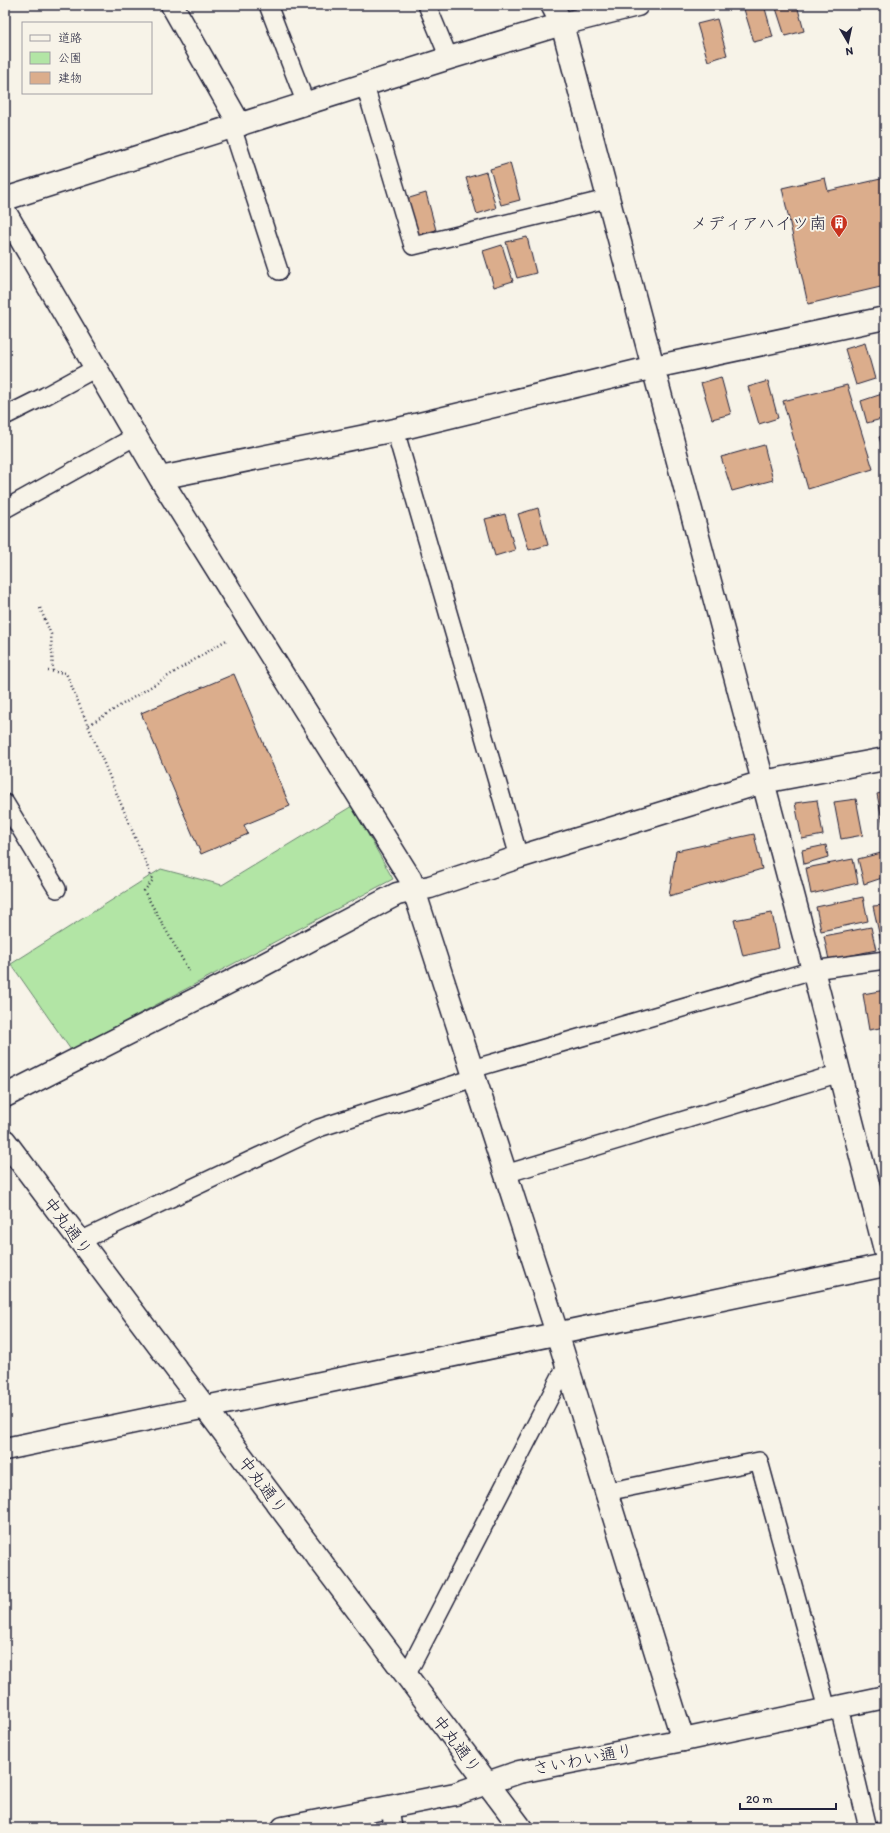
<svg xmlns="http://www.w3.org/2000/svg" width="890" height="1833" font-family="Itim,'Klee One',sans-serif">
<rect width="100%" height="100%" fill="#f7f3e8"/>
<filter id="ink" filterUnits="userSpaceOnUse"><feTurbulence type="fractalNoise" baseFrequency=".025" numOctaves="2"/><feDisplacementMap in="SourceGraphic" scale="8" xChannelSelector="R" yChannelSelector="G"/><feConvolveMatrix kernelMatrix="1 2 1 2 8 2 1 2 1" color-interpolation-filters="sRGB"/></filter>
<g filter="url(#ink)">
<path fill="#b2e5a5" stroke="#6a8470" d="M352 806 393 879 71 1050 11 964 161 869 222 885Z"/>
<path fill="#dbad8c" stroke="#22223b" d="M746 5H764L773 37 754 42 743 6Z
M775 5H797L804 31 785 36Z
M717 19 727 55 708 61 697 24Z
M510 163 520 200 501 205 490 169Z
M486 172 496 208 477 214 466 178Z
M825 178 828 191 885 178V286L808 304 782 188Z
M426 193 436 230 417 235 406 199Z
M527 237 536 273 517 278 506 242Z
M502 245 513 281 494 287 483 251Z
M865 343 875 379 856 385 845 349Z
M721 377 731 414 712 419 701 383Z
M768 381 778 418 759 424 748 387Z
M847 385 873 469 808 489 783 401Z
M885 393V418L867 423 861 401Z
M885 435V458L879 437Z
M764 445 773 480 732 491 721 457Z
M538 508 548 545 529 550 518 514Z
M505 514 515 550 495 556 485 519Z
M234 674 290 806 244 825 248 834 201 854 141 713Z
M885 792V828L884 829 877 794Z
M856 799 863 835 841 839 834 802Z
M817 800 823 835 802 839 795 803Z
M754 834 762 869 669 896 676 851Z
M826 845 828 857 804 864 802 850Z
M885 852V877L864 884 858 859Z
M853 859 858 883 811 894 806 868Z
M863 897 868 921 821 931 816 907Z
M885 905V942H881L873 906Z
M772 913 779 948 743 956 734 920Z
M871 927 876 950 829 960 824 936Z
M885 990V1027L869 1030 863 994Z"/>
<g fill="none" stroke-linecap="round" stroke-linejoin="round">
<defs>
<path id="lane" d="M268 5 306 104
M427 5 449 58
M365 86 413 246 607 199
M232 127 279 271
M5 416 45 396 96 368
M395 430 519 857
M5 509 136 436
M5 803 57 889
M472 1069 813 970 885 960
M505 1174 840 1073
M80 1241 319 1128 474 1078
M606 1492 759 1461 827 1709
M406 1676 567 1364
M839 1707 868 1828
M390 1807 393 1828"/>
<path id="street" d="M172 5 240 125
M552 5 562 24 813 970 885 1250
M5 212 160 478 410 878 557 1333 683 1740
M160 478 395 430 654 367 885 318
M5 1096 263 965 397 894 430 887 519 857 763 782 885 759
M5 1449 885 1265"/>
<path id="secondary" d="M5 199 449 58 562 24 637 5
M5 1141 521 1828
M283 1828 455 1794 519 1772 683 1740 885 1697"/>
</defs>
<use href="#lane" stroke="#22223b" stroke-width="20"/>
<use href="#street" stroke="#22223b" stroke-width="25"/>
<use href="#secondary" stroke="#22223b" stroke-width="25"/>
<path stroke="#22223b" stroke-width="2.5" stroke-dasharray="1 3" stroke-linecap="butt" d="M40 608 51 634 53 671
M48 671 66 673 153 880 144 891 189 971
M89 725 228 639"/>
<use href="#lane" stroke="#f7f3e8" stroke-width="17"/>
<use href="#street" stroke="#f7f3e8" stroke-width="22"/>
<use href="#secondary" stroke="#f7f3e8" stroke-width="22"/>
</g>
</g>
<defs>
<symbol id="building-pin" viewBox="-11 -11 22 30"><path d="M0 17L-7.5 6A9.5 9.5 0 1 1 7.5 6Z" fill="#c8321e" stroke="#f7f3e8"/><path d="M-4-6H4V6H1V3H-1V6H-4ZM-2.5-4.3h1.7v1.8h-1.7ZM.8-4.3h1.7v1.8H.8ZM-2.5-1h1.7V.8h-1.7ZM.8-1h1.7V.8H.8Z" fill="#fff"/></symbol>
</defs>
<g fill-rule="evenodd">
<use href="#building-pin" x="829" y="213" width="20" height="27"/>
</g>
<g text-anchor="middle" stroke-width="4" stroke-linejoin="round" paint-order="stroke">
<g font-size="17" fill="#22223b" stroke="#f7f3e8" text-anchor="end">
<text x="826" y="229">メディアハイツ南</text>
</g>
<g font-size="17" fill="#22223b" stroke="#f7f3e8">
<text transform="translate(68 1226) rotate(53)" y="6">中丸通り</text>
<text transform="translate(263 1485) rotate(53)" y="6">中丸通り</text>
<text transform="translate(457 1744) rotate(53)" y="6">中丸通り</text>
<text transform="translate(583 1759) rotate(-11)" y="6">さいわい通り</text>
</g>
</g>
<rect width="890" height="1833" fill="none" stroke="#f7f3e8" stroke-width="20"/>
<rect x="10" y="10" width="870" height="1813" fill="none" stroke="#22223b" stroke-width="1.5" filter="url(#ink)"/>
<rect x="22" y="22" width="130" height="72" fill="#f7f3e8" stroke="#a29fa3"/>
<rect x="30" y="35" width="20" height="6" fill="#f7f3e8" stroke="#a29fa3"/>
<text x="58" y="42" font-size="12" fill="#22223b">道路</text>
<rect x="30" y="52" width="20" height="12" fill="#b2e5a5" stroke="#a29fa3"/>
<text x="58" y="62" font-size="12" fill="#22223b">公園</text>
<rect x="30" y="72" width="20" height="12" fill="#dbad8c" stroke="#a29fa3"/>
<text x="58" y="82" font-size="12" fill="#22223b">建物</text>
<g transform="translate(848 42) rotate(171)" stroke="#f7f3e8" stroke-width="3" paint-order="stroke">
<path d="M0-3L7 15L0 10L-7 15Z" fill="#22223b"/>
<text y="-6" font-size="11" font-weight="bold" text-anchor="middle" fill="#22223b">N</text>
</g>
<path d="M740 1803v6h96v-6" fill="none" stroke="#22223b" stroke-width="2"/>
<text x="746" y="1803" font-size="12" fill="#22223b" stroke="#f7f3e8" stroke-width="3" paint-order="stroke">20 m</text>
</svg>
